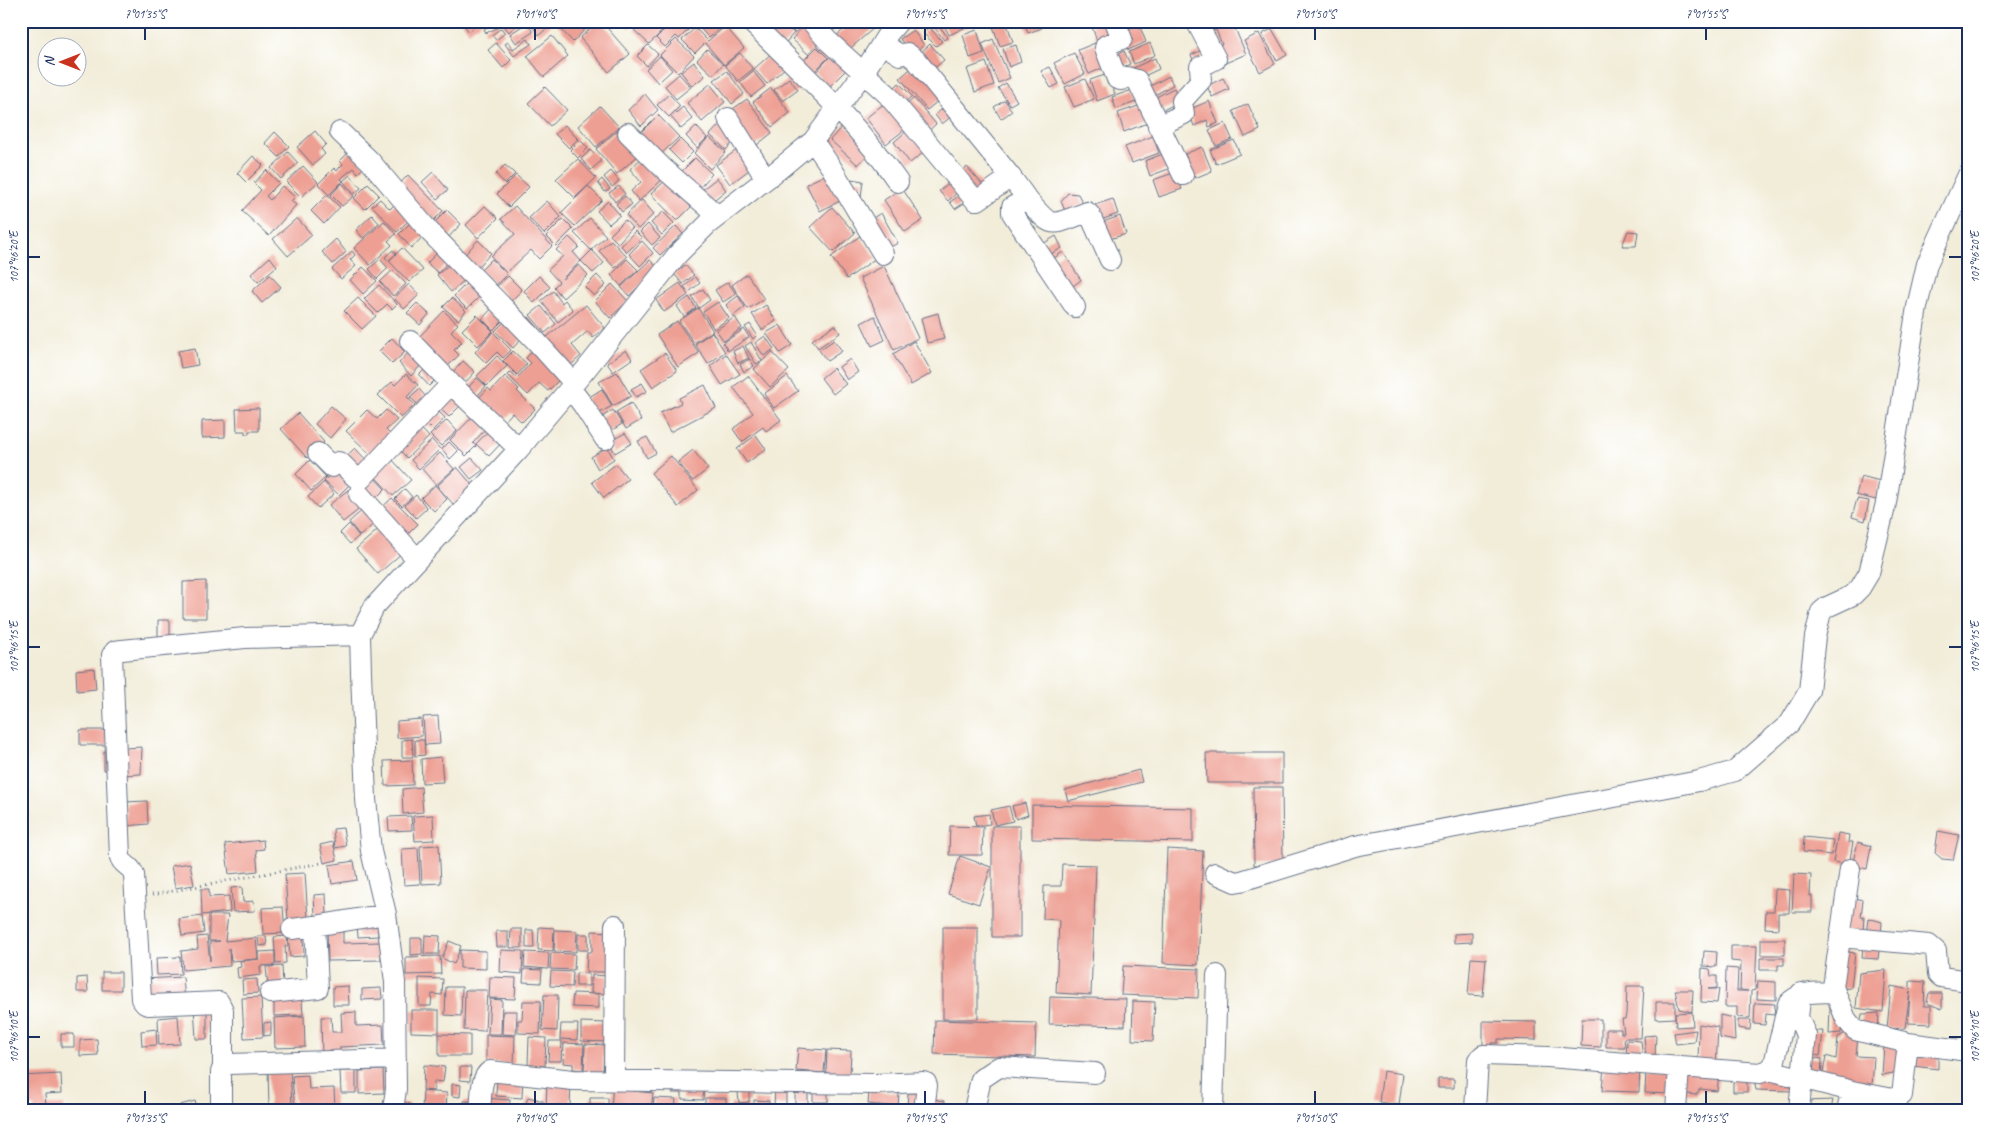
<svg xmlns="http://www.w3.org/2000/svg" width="1989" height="1131" font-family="Caveat,sans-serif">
<rect width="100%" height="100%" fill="#fff"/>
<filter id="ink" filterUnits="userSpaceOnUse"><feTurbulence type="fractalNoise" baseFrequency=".02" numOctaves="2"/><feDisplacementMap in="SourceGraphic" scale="10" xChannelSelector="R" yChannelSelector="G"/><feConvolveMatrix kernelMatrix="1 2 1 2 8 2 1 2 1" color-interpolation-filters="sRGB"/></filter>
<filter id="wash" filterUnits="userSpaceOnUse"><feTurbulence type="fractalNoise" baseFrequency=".0096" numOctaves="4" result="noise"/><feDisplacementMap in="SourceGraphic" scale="20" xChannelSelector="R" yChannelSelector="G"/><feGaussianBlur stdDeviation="1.12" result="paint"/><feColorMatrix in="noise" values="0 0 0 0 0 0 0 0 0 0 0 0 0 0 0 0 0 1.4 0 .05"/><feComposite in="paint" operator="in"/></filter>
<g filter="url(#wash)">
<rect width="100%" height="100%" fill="#f2edd9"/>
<g id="blocks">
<path fill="#ee9f93" d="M461 21H483L469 32Z
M500 21H521L509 32Z
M528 21H547L550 26 539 35Z
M553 21H593L573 42Z
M599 21H601L630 54 609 72 580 38Z
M623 21H636L628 28Z
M643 21H663L667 25 671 21H697L679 39 676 36 665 47 656 38 668 26 649 44 634 30Z
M703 21H724L725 23 709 38 698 26Z
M775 21H780L794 33 782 47 765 32Z
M783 21H806L795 33Z
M819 21H846L828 34Z
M853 21H871L875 27 845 53 833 39Z
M935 21 948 37 944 40 932 24Z
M942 21H961L964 28 949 35Z
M962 21H977L978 24 964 28Z
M999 21H1006L1013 42 1000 46 992 24Z
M1024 21H1040L1042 28 1028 33Z
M1090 21H1109L1114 38 1098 44Z
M1204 21H1246L1234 26 1246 54 1221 65 1214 47 1222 44 1216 30 1209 32Z
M496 22 499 27 486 33 484 29Z
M808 22 824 37 808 54 792 39Z
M527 23 533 32 516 43 510 34Z
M1139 24 1146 42 1128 50 1121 32Z
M725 26 744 48 724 65 705 43 695 53 682 40 695 28 708 41Z
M929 27 942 41 936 46 923 33Z
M501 28 505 33 496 40 492 35Z
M1272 29 1287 55 1277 61 1262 34Z
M913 30 924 45 912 55 900 39Z
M977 30 984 53 970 58 963 35Z
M1259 33 1275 64 1260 72 1244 41Z
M552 36 568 56 544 77 527 56Z
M528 39 531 44 514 56 505 44 508 42 513 49Z
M676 39 694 56 678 73 660 55Z
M993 39 1010 78 998 83 982 44Z
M496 43 511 60 503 68 488 50Z
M1095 43 1105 67 1089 74 1078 50Z
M1150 43 1155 55 1134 64 1129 52Z
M930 44 944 60 930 72 917 56Z
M648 45 658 54 647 66 637 56Z
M1016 45 1021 62 1009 67 1003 49Z
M817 47 828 58 810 76 799 65Z
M1207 48 1196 66 1191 55Z
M707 49 723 64 713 75 697 60Z
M835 51 850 66 829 87 815 73Z
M1124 51 1130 64 1116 70 1111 57Z
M773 52 786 67 767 84 754 69Z
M740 53 753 69 738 81 725 65Z
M1074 53 1085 74 1065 84 1054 63Z
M660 56 672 70 658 83 646 69Z
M1155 58 1159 69 1138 79 1133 68Z
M694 62 705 76 692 86 681 72Z
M986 62 994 85 975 92 967 69Z
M917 63 944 96 927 110 900 78Z
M1050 67 1059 84 1051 88 1041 71Z
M727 71 744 94 732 104 714 80Z
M753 71 765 86 751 97 740 82Z
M679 74 691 87 676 99 665 86Z
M1105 75 1108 85 1111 84 1115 94 1097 101 1090 80Z
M1169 76 1173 85 1147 99 1143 90Z
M789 78 798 90 783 101 774 90Z
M1223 78 1229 89 1212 97 1207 86Z
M1085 79 1094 99 1074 107 1065 87Z
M899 83 912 96 902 105 890 92Z
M1006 83 1017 101 1010 105 998 88Z
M710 84 725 102 702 122 687 103Z
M545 87 567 110 550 126 528 103Z
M771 88 790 113 772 127 753 102Z
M1174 88 1181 101 1159 112 1152 99Z
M1132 90 1136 102 1116 109 1112 97Z
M645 94 658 110 641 126 628 110Z
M669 94 680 106 669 117 657 105Z
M914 98 936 124 925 134 903 108Z
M747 99 772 133 753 148 727 113Z
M1005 100 1012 111 1001 119 994 107Z
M1209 101 1218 123 1209 127 1207 120 1194 126 1188 110Z
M886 102 907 128 886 144 866 118Z
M949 103 957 112 942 124 935 115Z
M1248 104 1260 130 1245 137 1233 111Z
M1141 105 1147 123 1124 132 1118 113Z
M600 106 619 127 596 147 578 126Z
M683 107 693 119 681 129 671 117Z
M658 115 679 137 659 156 638 135Z
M721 123 737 138 726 150 710 135Z
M1225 123 1232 139 1216 146 1209 130Z
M844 124 872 150 858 165 830 140Z
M565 125 578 139 569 148 555 134Z
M696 126 707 138 697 148 686 136Z
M911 127 928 149 910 163 894 142Z
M619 129 640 154 617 174 596 149Z
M315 131 326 144 321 149 325 154 313 165 297 147Z
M275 132 289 146 279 157 265 143Z
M1153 136 1159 153 1132 163 1125 147Z
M709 137 726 152 710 169 694 153Z
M680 139 693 152 682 163 669 150Z
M580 140 588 148 578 158 570 150Z
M1234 140 1240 154 1216 164 1210 150Z
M1202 147 1212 171 1195 178 1185 154Z
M738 149 752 168 730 184 716 165Z
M590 150 601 161 591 170 581 159Z
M350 151 365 166 358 173 354 168 345 175 341 179 343 181 329 195 318 184 334 168 337 171 339 168 343 164 340 161Z
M288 152 298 163 281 179 271 168Z
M1165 153 1171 168 1150 176 1145 161Z
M645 155 665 177 639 201 631 191 641 182 630 169Z
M253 156 263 165 246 182 237 173Z
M695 158 712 174 696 192 678 175Z
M578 159 596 178 575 198 556 179Z
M505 165 515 174 505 184 496 174Z
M303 166 318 182 301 197 286 182Z
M967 167 984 186 973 195 957 176Z
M266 170 279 183 266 196 270 200 282 186 295 197 291 201 296 205 269 236 242 211 261 190 254 183Z
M611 171 619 181 612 187 604 177Z
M433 172 448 190 437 199 422 182Z
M1176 172 1182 189 1159 197 1153 180Z
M827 174 840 201 820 211 806 184Z
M350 175 361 188 354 194 343 181Z
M408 175 443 211 429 225 394 190Z
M516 175 529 187 509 207 497 194Z
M717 178 726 190 709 204 699 192Z
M602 179 610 189 605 192 598 183Z
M851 179 863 181 861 197 849 195Z
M666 180 691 207 677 221 651 194Z
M952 180 960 190 948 201 939 191Z
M342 183 354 196 342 206 331 195Z
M368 184 379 195 365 209 354 198Z
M588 186 602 200 575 226 561 213Z
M619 186 625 194 615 202 609 193Z
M902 188 923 220 905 232 884 200Z
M964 192 969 200 955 209 950 202Z
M1068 193 1078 194 1083 204 1065 211 1061 201Z
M327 195 340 207 324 224 311 211Z
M625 196 632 204 622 212 616 204Z
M380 199 390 209 397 202 412 217 397 232 372 206Z
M1113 199 1118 214 1095 222 1091 206Z
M642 200 654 214 638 229 626 215Z
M547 201 561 217 544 234 529 218Z
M608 201 620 215 609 224 597 211Z
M485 206 498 218 478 238 466 225Z
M515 206 552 246 539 259 531 250 506 273 491 256 515 234 501 219Z
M832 207 855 233 833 252 810 227Z
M447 210 461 224 445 241 431 226Z
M663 212 674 223 662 235 651 223Z
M881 213 898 243 883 251 866 222Z
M372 215 379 223 363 238 356 230Z
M1120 216 1126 234 1103 241 1097 224Z
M297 218 312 235 288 256 273 239Z
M590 218 606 236 591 250 574 233Z
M414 219 427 233 411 248 399 234Z
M563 219 573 229 556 246 546 236Z
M625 220 632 228 618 243 610 235Z
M384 221 396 234 388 241 392 245 370 265 354 248Z
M648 224 660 238 652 245 640 232Z
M676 226 683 234 660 255 653 248Z
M635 231 642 238 627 252 621 246Z
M1628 231 1638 232 1636 246H1622Z
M860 236 876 258 847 279 831 257Z
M1056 236 1062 248 1047 256 1041 245Z
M569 237 579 247 573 252 581 261 592 250 604 263 593 273 581 261 562 279 579 265 588 275 563 298 554 287 559 282 548 270 563 256 556 250Z
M336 239 346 252 333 264 322 252Z
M478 240 491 253 473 273 460 260Z
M611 240 627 257 615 268 599 251Z
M642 241 653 253 640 266 629 254Z
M402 248 423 270 409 282 389 261Z
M442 248 452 258 438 273 427 263Z
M393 250 396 254 388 261 385 257Z
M352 251 355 255 350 260 356 266 341 279 332 269Z
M1063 252 1081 280 1066 291 1048 262Z
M270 257 277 266 258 282 251 274Z
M380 259 388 268 377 279 369 269Z
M492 259 507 274 496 285 481 270Z
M627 259 638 270 621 286 611 275Z
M454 260 468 277 451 292 437 275Z
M650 260 658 268 629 296 621 287Z
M685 265 694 275 683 284 674 274Z
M884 266 918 338 894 350 860 278Z
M363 267 377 281 363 294 350 280Z
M393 270 406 284 393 296 380 282Z
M747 274 764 299 748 309 732 285Z
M270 275 281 287 262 303 252 291Z
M597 275 606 285 594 296 585 287Z
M508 276 522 290 511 301 497 286Z
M539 276 550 287 534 303 524 291Z
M695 277 700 283 689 292 684 287Z
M471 279 484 292 467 309 454 296Z
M728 282 736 294 723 302 715 290Z
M680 283 688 295 664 312 656 300Z
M409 284 419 295 404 309 394 298Z
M612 284 628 301 610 318 595 301Z
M379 285 397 304 392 309 387 304 378 313 364 299Z
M703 289 710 300 699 308 692 297Z
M553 291 562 303 565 300 573 310 558 322 541 301Z
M738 296 745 307 733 316 726 305Z
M689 297 696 308 684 317 677 306Z
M358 298 376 316 362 329 344 311Z
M452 298 466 311 458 320 443 307Z
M718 302 729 318 714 329 703 312Z
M417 303 429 314 420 325 407 313Z
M495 305 507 316 493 330 482 319Z
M586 305 605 328 593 338 588 331 572 345 581 356 565 370 542 341Z
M766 305 776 321 762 330 752 314Z
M541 306 556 324 545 333 530 315Z
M698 308 713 331 694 343 679 321Z
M444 311 458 324 451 331 462 342 454 350 459 355 443 371 414 342Z
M938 313 944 339 927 343 921 318Z
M477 315 493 331 478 346 462 330Z
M875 316 885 340 872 346 861 323Z
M529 317 543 334 537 338 524 321Z
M735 317 742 328 724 341 716 330Z
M508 318 525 335 513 348 495 331Z
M677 321 699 353 678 367 657 335Z
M750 324 757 335 753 339 745 327Z
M780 325 792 345 780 353 766 333Z
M835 325 840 333 818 348 812 340Z
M744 329 749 337 728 351 723 343Z
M493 332 511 350 503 358 497 352 486 363 475 352Z
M712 332 725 352 708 364 695 344Z
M765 336 774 349 764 356 755 343Z
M392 338 405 352 392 364 379 351Z
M834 340 842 351 827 361 819 350Z
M914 341 932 373 911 385 893 354Z
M751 342 762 361 756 364 745 346Z
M743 346 749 358 738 363 733 351Z
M195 348 198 365 181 368 178 351Z
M535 348 563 376 548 391 539 383 528 395 508 375 511 372 517 378 531 363 526 358Z
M626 350 632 359 613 372 607 363Z
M410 351 422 364 411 376 399 363Z
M513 351 527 364 517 375 503 361Z
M772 352 789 370 770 387 754 369Z
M665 353 677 371 653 387 641 369Z
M726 354 740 374 722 385 710 366Z
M497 356 507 366 487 386 477 376Z
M750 359 754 366 744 372 740 364Z
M850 359 858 372 847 380 839 367Z
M463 361 475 372 462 386 450 375Z
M430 364 440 375 429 386 419 375Z
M833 368 846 384 833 394 821 378Z
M617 372 631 396 613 406 599 382Z
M406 374 418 385 407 397 415 405 401 418 378 395 392 382 395 385Z
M505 376 519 389 517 391 535 409 522 422 512 413 501 425 476 401 488 388 491 391Z
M748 376 781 420 766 431 763 427 742 442 733 429 753 413 733 387Z
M787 376 798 391 774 408 764 394Z
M477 378 486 386 473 401 464 392Z
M642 383 647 391 636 397 631 389Z
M705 385 716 408 670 432 660 413 681 403 679 398Z
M451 387 463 403 449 417 434 403Z
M419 389 427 398 419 406 410 397Z
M602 389 612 406 596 415 586 399Z
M631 403 641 420 626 429 616 412Z
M331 406 346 419 330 438 315 424Z
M259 408V431H249V434H245V431H237L236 409Z
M367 410 377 419 386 410 397 420 386 430 392 436 372 456 346 431Z
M437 410 445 418 433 430 426 423Z
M613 410 622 424 606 434 597 420Z
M298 413 324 442 307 458 281 429Z
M475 414 488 426 473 443 476 446 466 456 450 440Z
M225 420V437L202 438V421Z
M447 420 457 431 441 446 430 435Z
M418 425 429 437 407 458 396 446Z
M492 427 505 439 489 456 476 444Z
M625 433 632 443 615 453 609 442Z
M756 435 766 449 747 463 737 449Z
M647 437 656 453 647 458 638 441Z
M432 440 440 449 419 469 411 460Z
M449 442 458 451 450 459 442 449Z
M607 447 614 459 598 469 591 457Z
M355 448 368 462 354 474 342 460Z
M693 450 708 469 693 481 678 462Z
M440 453 454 469 436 485 422 469Z
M388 455 411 480 393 496 370 471Z
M671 456 698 490 678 507 651 473Z
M472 458 483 470 471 479 461 467Z
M310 460 326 477 311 491 296 474Z
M616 464 628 479 604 498 592 482Z
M339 466 354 480 339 495 324 481Z
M457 467 474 487 454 505 437 486Z
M371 474 385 489 372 502 357 486Z
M1861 476 1880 481 1876 500 1856 495Z
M324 482 334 494 318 508 308 497Z
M435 485 447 499 434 511 421 498Z
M405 489 412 497 402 506 395 499Z
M348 490 362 507 343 522 329 505Z
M416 495 427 508 416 518 405 505Z
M392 498 418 524 403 539 377 512Z
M1857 499 1869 501 1865 521 1852 517Z
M365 508 376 522 360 536 349 522Z
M349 524 359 536 350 544 340 533Z
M381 527 403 552 378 574 356 549Z
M206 581V618H183V582Z
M158 620H170V641H158Z
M94 668 96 689 77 691 76 670Z
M438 716 440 744 425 745 423 717Z
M421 719 422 736 397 738V721Z
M80 730H108V745H80Z
M412 739 413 757H402V740Z
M415 740H424L425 755 415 756Z
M142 747 141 774 121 775 125 748Z
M104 751H112V770H104Z
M1206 753H1282V783H1207Z
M441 757 443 782 422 783 421 759Z
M412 760 413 785 385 786 384 761Z
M1139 770 1142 782 1068 801 1065 790Z
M421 787 423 812 403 814 402 789Z
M1253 787H1282L1283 865H1254Z
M147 801 148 824 126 826 125 802Z
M1025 803 1028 815 1016 819 1012 806Z
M1032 805 1193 808V842L1032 839Z
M1009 806 1013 821 995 825 991 810Z
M989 814 990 824 976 826 974 816Z
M433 815 434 840 415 841 413 816Z
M411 816 412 830 389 831 388 817Z
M950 826 983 827 982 855H949Z
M992 826H1020V937H992Z
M343 828 346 846 335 848 333 829Z
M1938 831 1959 835 1953 860 1942 859 1935 853Z
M1838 833 1849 835 1848 842H1853L1849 865 1833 862Z
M1804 837 1833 840 1831 855 1803 852Z
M263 840 264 849 256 850 258 871 229 874 225 844Z
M333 842 337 860 324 863 320 845Z
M1858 842 1871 846 1867 869 1852 865Z
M439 845 441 883 422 884 420 846Z
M418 848 420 884 404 885 402 849Z
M1167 849 1203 851 1198 965 1163 963Z
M960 856 991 867 979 904 948 894Z
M354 861 357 880 332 884 329 865Z
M190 863 194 885 175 888 171 866Z
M1062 864 1096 865 1091 995 1056 993 1059 920 1043 919 1044 886H1061Z
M305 873 308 919 288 920 285 874Z
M1794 874 1811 875 1810 896 1812 895V912H1792Z
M242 887 243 902 254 901 255 911 233 912 231 888Z
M201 889H209V897L229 896 230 912 202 915Z
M1775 889 1790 890 1789 913H1778V929L1765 928 1766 911H1774Z
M326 894 327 915 315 916 314 895Z
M1849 897 1863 900 1861 917 1864 916 1863 933 1845 932Z
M283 907 285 933 263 934 262 908Z
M209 915H228L225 941 256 938 258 959 231 961 229 948 230 966 183 970 181 951 198 949 197 937 207 936 210 961V942L220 941H209Z
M202 916 204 933 182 936 179 919Z
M1868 918 1882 922 1881 936 1866 935Z
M378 923V936L358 937 357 924Z
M539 927 554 928 553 951 538 950Z
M943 927H978V1019H943Z
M327 928H343V943L381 942V960L328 961Z
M511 929H522V948H510Z
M526 930H533L534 948H526Z
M555 930 577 931 576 952 554 951Z
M496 931H508V947H497Z
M592 931 612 932V972H586L587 952H592Z
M303 933 304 956 290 957 288 934Z
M1472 933V942L1454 943V934Z
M578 934H588V950H578Z
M425 935 440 936 439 954H424Z
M258 936H266L267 945 259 946Z
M287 936 288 946H285L286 963 276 964 274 937Z
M411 938H422V954L411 955Z
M1761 939H1785V955H1761Z
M449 941 461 946 454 964 442 958Z
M1863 943H1880L1878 959 1862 958Z
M1731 946H1757L1755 990 1751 991 1750 1018 1737 1017V1007H1725L1726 968 1738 969 1737 991H1748L1740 990 1741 962 1731 961Z
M460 950 486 951V969L460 968Z
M501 950 523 951 522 974 500 972Z
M275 951V965L260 966 261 975 238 978 237 968 241 967 240 961 259 959V952Z
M1704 951 1717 952 1716 967 1703 966Z
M1842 951 1855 953 1851 988 1837 989Z
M525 952 549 953 548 969 524 967Z
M551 953 575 954 574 970 550 969Z
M440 956 441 974 406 975V957Z
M180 957 181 974 157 975 156 958Z
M1471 958 1486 959 1483 996 1468 995Z
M1760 958H1784V965H1778V970H1760Z
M282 966 283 986 268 987 266 967Z
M1123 966 1199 969 1198 998 1121 995Z
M1702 968 1710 969 1711 976H1717V988L1708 989H1719L1717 1003 1701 1002Z
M524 969 542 970 541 983 523 982Z
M1886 970 1883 1012 1856 1008 1859 973Z
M551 971 573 972 572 987 550 986Z
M102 972H121V990H102Z
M576 973 589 974V986H576Z
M592 975 608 976 607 994 591 993Z
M87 977 88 992H77V978Z
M183 977 185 1001 144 997 143 979Z
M490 977 516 978 515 999 489 998Z
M419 978 443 979 442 995 432 994 431 1006H419Z
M257 979 258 993 243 994 242 980Z
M1758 981 1776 982V1000L1757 999Z
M1910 981 1925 982 1924 1006H1931V1024L1908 1023 1910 992 1905 1028 1887 1029 1891 986 1910 990Z
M348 986 349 1005H333V987Z
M1627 986H1644L1641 1038H1624L1625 1047H1606V1029H1621V1033H1624L1622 1019H1625L1626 1014Z
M446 987H462L461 1016 445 1015Z
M381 988 382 999 362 1000V989Z
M465 990H487L485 1031 464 1030Z
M1675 990H1693L1692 1012 1679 1009Z
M573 993 599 994V1008L572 1007Z
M1929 993H1942V1009L1927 1003Z
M544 995H558L557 1031 542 1030Z
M261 997 263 1037 244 1038 242 998Z
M1050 997 1126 999 1125 1026 1049 1024Z
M490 999 502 1000 501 1034H488Z
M302 1000 303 1015 274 1016V1002Z
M523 1001H541L540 1034 518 1033V1020H522Z
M1133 1001 1155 1002 1153 1041 1132 1040Z
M1656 1002H1675V1013L1692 1012 1693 1026 1676 1027 1675 1013V1018L1656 1019Z
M1755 1003 1775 1004 1774 1015 1766 1014 1765 1025 1754 1024Z
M207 1006V1039H196L194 1007Z
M1838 1007 1842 1021 1841 1033 1829 1034 1830 1008Z
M411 1010H439V1033L411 1032Z
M503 1011H517L516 1035 502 1034Z
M356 1012V1026L383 1025 384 1045 340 1047V1056H322L321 1017H331L332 1032H342L341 1013Z
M1879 1013 1878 1033 1860 1027 1862 1014Z
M1720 1015 1734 1018 1735 1041 1720 1038Z
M178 1016 180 1044 159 1045 158 1018Z
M304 1016 305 1047 275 1048 274 1018Z
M1582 1019H1601V1047L1581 1046Z
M935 1020 1036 1023 1035 1057 934 1054Z
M1738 1020H1751L1750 1030 1738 1028Z
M1483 1021 1536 1022V1040L1498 1039V1043H1492V1046L1483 1049Z
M271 1022V1035L264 1036V1023Z
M581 1022 607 1023 606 1042 581 1041Z
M561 1024H578L577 1040 560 1039Z
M1699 1024 1718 1027 1716 1069 1698 1065Z
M1844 1027 1858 1035 1856 1056 1874 1057 1872 1087 1822 1078 1826 1056 1836 1059 1838 1037 1844 1034Z
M156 1029 157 1045 142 1046 141 1031Z
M1696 1030 1694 1042 1676 1044 1674 1033Z
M1810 1031H1823L1820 1056 1808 1054Z
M61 1034H74V1047H61Z
M439 1034 470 1035V1056H439Z
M486 1035 515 1036 514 1064 486 1063Z
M1656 1035 1655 1057 1646 1059 1644 1036Z
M529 1037 546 1038 545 1066 528 1065Z
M97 1039 98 1055 80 1056V1040Z
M1627 1040 1641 1041 1643 1060 1626 1058Z
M549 1041H562L561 1061H548Z
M564 1043 584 1044 583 1070 573 1069V1064L563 1063Z
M585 1044 604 1045 603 1075 584 1074Z
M1884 1044 1901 1045 1899 1072 1882 1075Z
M798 1048 826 1050 824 1073 796 1071Z
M1915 1048 1938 1051V1069L1913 1066Z
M827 1050 851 1051 850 1074 826 1073Z
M1807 1057 1822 1059 1821 1076 1806 1074Z
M424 1065 445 1067 443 1082 434 1081V1091L423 1090Z
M1604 1065 1640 1067 1639 1092 1602 1091Z
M290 1067 292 1106 269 1107 268 1068Z
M460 1067H471L470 1081 460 1080Z
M1646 1069 1675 1070 1673 1094 1645 1093Z
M383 1070 384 1093 359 1094V1071Z
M1682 1070 1719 1073 1717 1091 1700 1089 1696 1095 1681 1093Z
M340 1071H356V1093H341Z
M1383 1071 1403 1074 1399 1105 1379 1102Z
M61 1074 62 1093 45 1094 46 1105H64V1110H34V1106H21V1076Z
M308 1075 309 1089 334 1088 335 1108 295 1110 292 1076Z
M497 1075 523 1077 522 1098 496 1096Z
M1733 1077 1747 1079V1092H1733Z
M1767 1077 1790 1087 1792 1091 1756 1090 1754 1079Z
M1438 1079H1454V1088H1438Z
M547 1080 571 1081 570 1106 556 1105V1110H546Z
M673 1081 704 1083 703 1100 682 1099V1093H672Z
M452 1084 461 1085 460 1097 452 1096Z
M613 1084 632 1086V1091L653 1093 651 1110H611Z
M775 1087 786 1088V1105H774Z
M795 1089 808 1090V1105L795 1104Z
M423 1091 447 1093 446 1110H422Z
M813 1091H828V1102H813Z
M869 1091 899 1093 898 1107 868 1104Z
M738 1092H749V1102L739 1103Z
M908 1093H922L921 1108 907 1107Z
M528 1097 543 1101 541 1110H524Z
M485 1098 510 1100 509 1110H484Z
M590 1098H608V1110H590Z
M654 1098 676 1099 675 1110H653Z
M705 1098H726V1110H705Z
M928 1098 945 1101 943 1110H927Z
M754 1100 769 1101V1110H754Z
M1833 1100 1831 1110H1804L1805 1101Z
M1856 1100 1882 1103 1881 1110H1855Z
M195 1101 198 1110H182L180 1105Z
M464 1101 477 1102V1110H463Z
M400 1102 410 1104 409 1110H399Z
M731 1104H748V1110H731Z
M814 1104 827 1105V1110H814Z
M1884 1104 1905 1106V1110H1884Z
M681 1107H700V1110H681Z"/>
</g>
</g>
<g filter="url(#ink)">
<use href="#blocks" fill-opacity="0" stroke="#667289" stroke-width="1"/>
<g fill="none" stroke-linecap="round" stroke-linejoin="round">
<defs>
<path id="minor" d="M750 21C801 72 857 122 898 182
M811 21 827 40 887 94 975 200H978L1011 177 1027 199 1012 207V213L1075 307
M1115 21 1122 39 1106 45 1105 48 1117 79 1121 80 1127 77 1137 80 1183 175
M883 44 900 55 907 53 916 60 1011 177
M728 118 766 179
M1158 126 1184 114 1182 101 1201 80 1200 67 1216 59 1196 21
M340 132 370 161 429 231 536 341 574 383
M628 133 663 168 718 216
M813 141 831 167 883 254
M1027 199C1053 230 1050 226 1087 212L1090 215 1110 260
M410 341 443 375 451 384 519 449
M570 388 583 405 605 439
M318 453 332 467 338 462 341 463 356 478 361 479 451 384
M359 494 417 559
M1850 869 1833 987 1846 1019 1855 1030 1908 1043
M1215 873 1235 882 1241 881 1355 846 1699 781 1735 771 1790 723 1809 691 1815 637 1821 612 1827 607 1853 595 1860 588 1869 573 1886 503 1917 307 1927 264 1968 175
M292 929 315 926
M1840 937 1929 945 1936 951 1938 974 1941 977 1968 981
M270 993 318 988 315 926 386 914
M223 1067V1010L219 1002 149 1005 145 1004 141 999 134 875C132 866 122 865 120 857L112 655 115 651 122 650 245 638 360 635
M1769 1070 1852 1091 1893 1099 1902 1095 1908 1043 1968 1051
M614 1080 615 925
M221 1110V1072L223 1067 229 1064 396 1059
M393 1110 396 1089 395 982 386 914 371 851 366 799 361 672 360 635 374 607 519 449 587 368 677 255 708 224 778 170 813 141 864 72 887 35 899 21
M480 1110C482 1098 479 1079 490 1071L573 1080 875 1084 923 1082 926 1083 927 1086 924 1110
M974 1110 981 1079 999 1067 1095 1073
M1213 1110 1217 975
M1475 1110 1478 1060 1483 1055 1548 1057 1760 1073 1769 1070 1774 1064 1788 1004C1800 990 1817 993 1835 992
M1676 1110 1679 1068
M1799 1110 1806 1035 1798 1017 1801 993
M1847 1110 1852 1091"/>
</defs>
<use href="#minor" stroke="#667289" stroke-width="22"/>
<path stroke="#667289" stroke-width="3" stroke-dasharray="1 4" stroke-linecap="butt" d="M152 895 321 863"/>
<use href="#minor" stroke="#fff" stroke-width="20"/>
</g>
</g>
<path fill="none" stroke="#1b2f5e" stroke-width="2" d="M145 28V40M535 28V40M925 28V40M1315 28V40M1706 28V40M28 257H40M1949 257H1962M28 647H40M1949 647H1962M28 1037H40M1949 1037H1962M145 1091V1104M535 1091V1104M925 1091V1104M1315 1091V1104M1706 1091V1104"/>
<rect width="1989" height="1131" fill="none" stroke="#fff" stroke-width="55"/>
<g transform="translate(62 62) rotate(270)"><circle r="24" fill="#ffffff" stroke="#a4acbf"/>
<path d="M0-4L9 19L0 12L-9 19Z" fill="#c8321e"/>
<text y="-8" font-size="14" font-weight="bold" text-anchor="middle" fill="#1b2f5e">N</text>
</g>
<rect x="28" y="28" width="1934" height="1076" fill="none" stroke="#1b2f5e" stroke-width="2"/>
<g font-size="12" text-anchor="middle" fill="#1b2f5e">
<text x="145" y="18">7°01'35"S</text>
<text x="535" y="18">7°01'40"S</text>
<text x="925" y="18">7°01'45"S</text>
<text x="1315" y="18">7°01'50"S</text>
<text x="1706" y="18">7°01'55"S</text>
<text transform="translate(1975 257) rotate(-90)" y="4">107°46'20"E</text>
<text transform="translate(14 257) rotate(-90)" y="4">107°46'20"E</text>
<text transform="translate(1975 647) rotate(-90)" y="4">107°46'15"E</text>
<text transform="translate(14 647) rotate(-90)" y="4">107°46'15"E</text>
<text transform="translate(1975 1037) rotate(-90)" y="4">107°46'10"E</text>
<text transform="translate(14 1037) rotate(-90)" y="4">107°46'10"E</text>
<text x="145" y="1122">7°01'35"S</text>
<text x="535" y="1122">7°01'40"S</text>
<text x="925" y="1122">7°01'45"S</text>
<text x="1315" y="1122">7°01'50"S</text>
<text x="1706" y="1122">7°01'55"S</text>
</g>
</svg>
